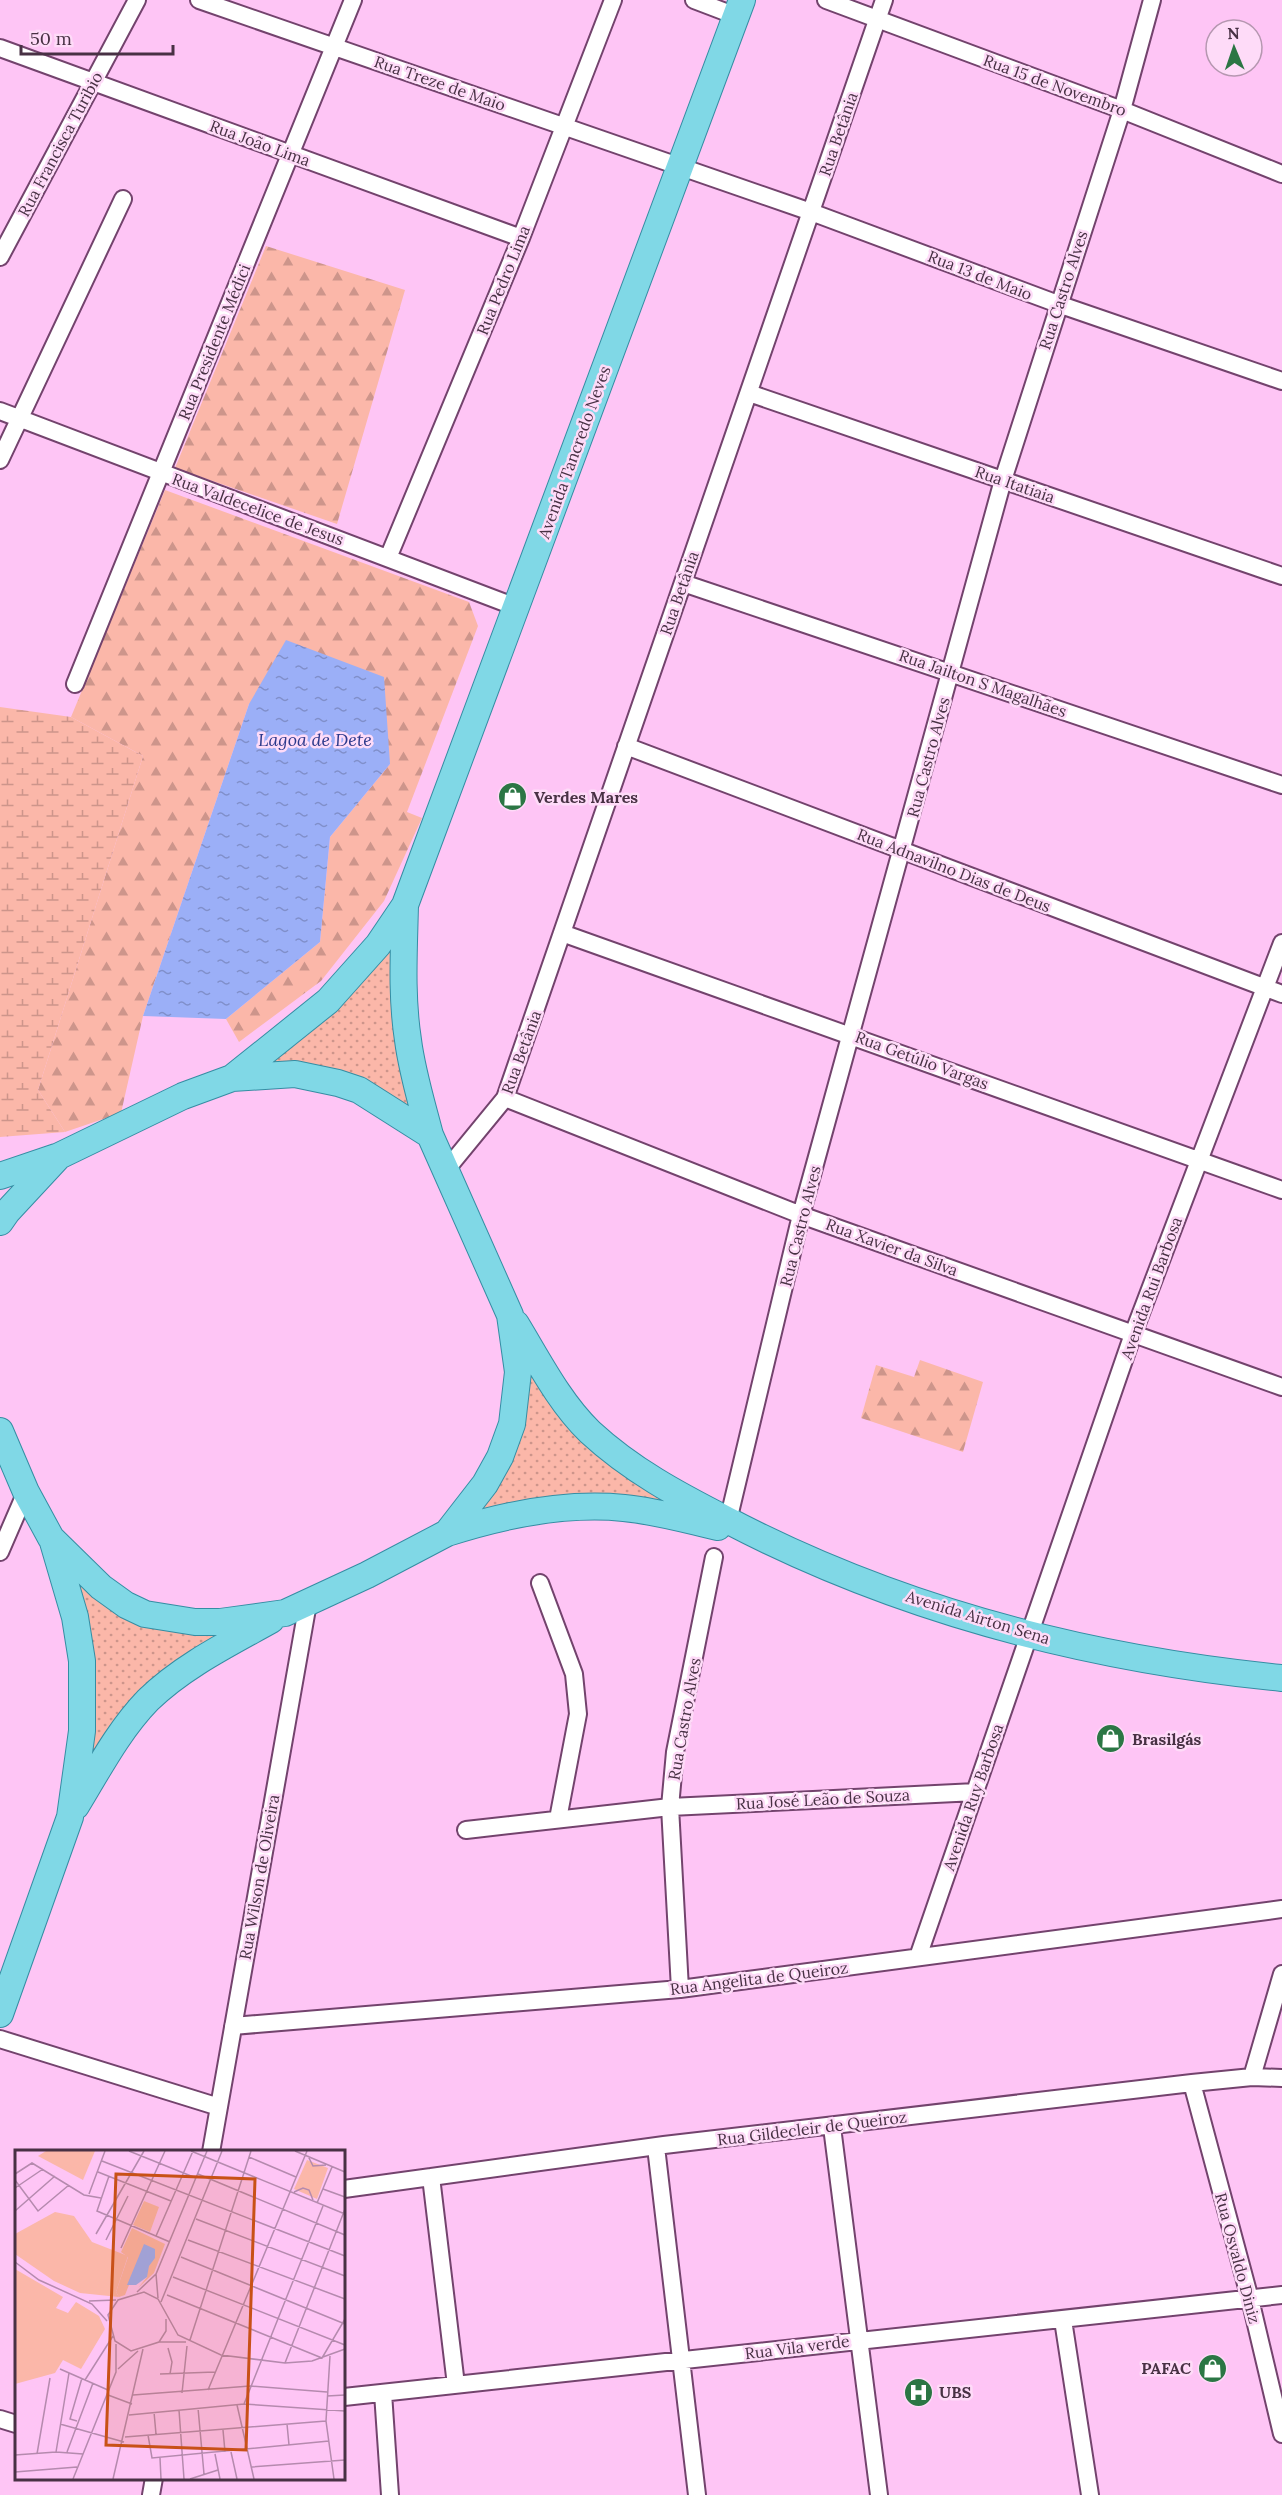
<svg xmlns="http://www.w3.org/2000/svg" width="1282" height="2495" font-family="Lora,serif">
<defs>
<pattern id="grass-dots" width="8" height="8" patternUnits="userSpaceOnUse" patternTransform="scale(1.5)"><rect width="8" height="8" fill="#fbb7a9"/><path d="M2 2h.1M6 6h.1" fill="none" stroke="#cd958b" stroke-width="1.8" stroke-linecap="round"/></pattern>
<pattern id="forest-firs" width="22" height="20" patternUnits="userSpaceOnUse" patternTransform="scale(1.5)"><rect width="22" height="20" fill="#fbb7a9"/><path d="M5 1l3.5 6h-7zM16 11l3.5 6h-7z" fill="#cd958b"/></pattern>
<pattern id="wetland-marsh" width="20" height="14" patternUnits="userSpaceOnUse" patternTransform="scale(1.5)"><rect width="20" height="14" fill="#fbb7a9"/><path d="M1 5h8M5 5V1M11 12h8M15 12V8" fill="none" stroke="#cd958b"/></pattern>
<pattern id="water-ripples" width="26" height="14" patternUnits="userSpaceOnUse" patternTransform="scale(1.5)"><rect width="26" height="14" fill="#9baff7"/><path d="M2 4q2-2 4 0t4 0M15 11q2-2 4 0t4 0" fill="none" stroke="#808fca"/></pattern>
</defs>
<rect width="100%" height="100%" fill="#fec5f5"/>
<path fill="url(#grass-dots)" d="M392 942 411 1108 266 1065C317 1032 358 993 392 942Z
M529 1372C566 1431 614 1474 676 1507L474 1514Z
M77 1578 221 1633 87 1769 84 1604Z"/>
<path fill="url(#forest-firs)" d="M266 246 405 290 337 524 175 468Z
M165 490 469 602 478 626 407 812 422 818 384 901 321 981 239 1042 226 1019 320 942 330 837 390 764 249 704 143 1016 121 1113 65 1132 38 1090 143 756 71 717Z
M920 1360 983 1382 963 1452 861 1418 876 1365 914 1377Z"/>
<path fill="url(#wetland-marsh)" d="M0 707 71 717 143 756 38 1090 65 1132 0 1137Z"/>
<path fill="url(#water-ripples)" d="M286 640 384 677 390 764 330 837 320 942 226 1019 143 1016 249 704Z"/>
<g fill="none" stroke-linecap="round" stroke-linejoin="round">
<defs>
<path id="minor" d="M199 0 811 212 1058 304 1282 381
M694 0 736 16
M826 0 1122 110 1282 174
M0 48 521 238
M0 257 137 0
M749 393 1282 576
M0 411 516 607
M0 460 123 199
M388 558 521 238 613 0
M683 583 1282 785
M75 684 353 0
M626 746 1282 994
M562 933 1282 1190
M505 1098 801 1215 1282 1387
M446 1170 505 1098 884 0
M728 1521 801 1215 1003 480 1122 110 1152 0
M0 1552 26 1492
M540 1583 574 1674 578 1714 558 1819
M466 1830 670 1807 976 1792
M918 1957 1133 1334 1282 943
M680 1989 670 1807 675 1752 714 1557
M233 2026 680 1989 1282 1909
M0 2039 219 2107
M1252 2077 1282 1974
M1192 2083 1250 2299 1282 2434
M832 2127 879 2495
M656 2147 697 2495
M211 2152 308 1603
M431 2177 456 2385
M344 2189 664 2145 1192 2083 1252 2077 1282 2078
M1063 2320 1090 2495
M383 2393 390 2495
M344 2397 1282 2295
M0 2419 16 2424
M151 2495 154 2478"/>
<path id="primary" d="M405 905C404 950 401 995 408 1040 412 1072 422 1104 430 1135
M232 1078 328 1001 378 945 405 905 742 0
M0 1176 56 1157
M0 1222 7 1212 59 1156 183 1096 232 1078 295 1074 338 1083 359 1090 430 1135 510 1315 518 1372 512 1424 500 1457 485 1484 447 1533 367 1575 285 1613 220 1622H195L145 1614 126 1605 101 1587 51 1538 26 1492 0 1431
M516 1324C538 1360 559 1402 590 1432 631 1470 678 1495 727 1520 899 1610 1090 1659 1282 1678
M447 1533C503 1515 564 1502 624 1508 656 1511 687 1520 718 1527
M76 1806C98 1770 118 1731 148 1700 183 1666 228 1644 271 1620
M0 2014 70 1817 82 1731V1661L75 1617 53 1542"/>
</defs>
<use href="#minor" stroke="#73436d" stroke-width="20"/>
<use href="#primary" stroke="#358da3" stroke-width="28"/>
<use href="#minor" stroke="#fff" stroke-width="16"/>
<use href="#primary" stroke="#80d8e6" stroke-width="26"/>
</g>
<defs>
<symbol id="shop-disc" viewBox="-11 -11 22 22"><circle r="9.5" fill="#2b7644" stroke="#fedbf8"/><path d="M-5-2.5h2.3a2.7 3.5 0 0 1 5.4 0H5L5.5 6h-11ZM-1.5-2.5h3a1.5 2.3 0 0 0-3 0Z" fill="#fff"/></symbol>
<symbol id="hospital-disc" viewBox="-11 -11 22 22"><circle r="9.5" fill="#2b7644" stroke="#fedbf8"/><path d="M-5-5h3v3.5h4V-5h3V5h-3V1.5h-4V5h-3Z" fill="#fff"/></symbol>
</defs>
<g fill-rule="evenodd">
<use href="#shop-disc" x="496" y="780" width="33" height="33"/>
<use href="#shop-disc" x="1094" y="1722" width="33" height="33"/>
<use href="#shop-disc" x="1196" y="2352" width="33" height="33"/>
<use href="#hospital-disc" x="902" y="2376" width="33" height="33"/>
</g>
<g text-anchor="middle" stroke-width="5" stroke-linejoin="round" paint-order="stroke">
<g font-size="16" fill="#483144" stroke="#fedbf8">
<text transform="translate(440 83) rotate(19)" y="6">Rua Treze de Maio</text>
<text transform="translate(1055 85) rotate(20)" y="6">Rua 15 de Novembro</text>
<text transform="translate(838 134) rotate(-71)" y="6">Rua Betânia</text>
<text transform="translate(260 143) rotate(20)" y="6">Rua João Lima</text>
<text transform="translate(60 144) rotate(-62)" y="6">Rua Francisca Turibio</text>
<text transform="translate(980 275) rotate(21)" y="6">Rua 13 de Maio</text>
<text transform="translate(503 280) rotate(-68)" y="6">Rua Pedro Lima</text>
<text transform="translate(1063 290) rotate(-72)" y="6">Rua Castro Alves</text>
<text transform="translate(214 342) rotate(-68)" y="6">Rua Presidente Médici</text>
<text transform="translate(574 452) rotate(-70)" y="6">Avenida Tancredo Neves</text>
<text transform="translate(1015 484) rotate(19)" y="6">Rua Itatiaia</text>
<text transform="translate(258 509) rotate(20)" y="6">Rua Valdecelice de Jesus</text>
<text transform="translate(679 593) rotate(-71)" y="6">Rua Betânia</text>
<text transform="translate(983 683) rotate(19)" y="6">Rua Jailton S Magalhães</text>
<text transform="translate(928 757) rotate(-75)" y="6">Rua Castro Alves</text>
<text transform="translate(954 870) rotate(21)" y="6">Rua Adnavilno Dias de Deus</text>
<text transform="translate(521 1052) rotate(-70)" y="6">Rua Betânia</text>
<text transform="translate(922 1060) rotate(20)" y="6">Rua Getúlio Vargas</text>
<text transform="translate(800 1226) rotate(-76)" y="6">Rua Castro Alves</text>
<text transform="translate(892 1247) rotate(20)" y="6">Rua Xavier da Silva</text>
<text transform="translate(1151 1288) rotate(-70)" y="6">Avenida Rui Barbosa</text>
<text transform="translate(978 1617) rotate(17)" y="6">Avenida Airton Sena</text>
<text transform="translate(684 1719) rotate(-80)" y="6">Rua Castro Alves</text>
<text transform="translate(973 1797) rotate(-71)" y="6">Avenida Ruy Barbosa</text>
<text transform="translate(823 1799) rotate(-3)" y="6">Rua José Leão de Souza</text>
<text transform="translate(259 1877) rotate(-80)" y="6">Rua Wilson de Oliveira</text>
<text transform="translate(759 1978) rotate(-7)" y="6">Rua Angelita de Queiroz</text>
<text transform="translate(812 2128) rotate(-7)" y="6">Rua Gildecleir de Queiroz</text>
<text transform="translate(1238 2258) rotate(75)" y="6">Rua Osvaldo Diniz</text>
<text transform="translate(797 2347) rotate(-7)" y="6">Rua Vila verde</text>
</g>
<g font-size="16" font-weight="bold" fill="#483144" stroke="#fedbf8" text-anchor="start">
<text x="534" y="803">Verdes Mares</text>
<text x="1132" y="1745">Brasilgás</text>
<text x="1191" y="2374" text-anchor="end">PAFAC</text>
<text x="939" y="2398">UBS</text>
</g>
<g font-size="18" font-style="italic" fill="#2c398b" stroke="#fedbf8">
<text x="315" y="746">Lagoa de Dete</text>
</g>
</g>
<g transform="translate(15 2150)">
<rect width="330" height="330" fill="#fec5f5"/>
<path d="M31 1H80L68 30 23 6Z" fill="#fbb7a9"/>
<path d="M129 51 144 57 135 82 118 75ZM117 78 150 94 139 123 123 138 132 127 130 95 110 145 104 147 101 142 113 107 106 102Z" fill="#fbb7a9"/>
<path d="M40 62 59 66 77 92 113 106 101 142 104 147 65 143 39 131 0 104V84ZM0 119 48 147 41 158 53 163 61 152 84 166 90 179 66 219 48 210 40 223 0 234Z" fill="#fbb7a9"/>
<path d="M292 10 313 18 302 49 279 39Z" fill="#fbb7a9"/>
<path d="M129 94 140 99V108L134 116 132 127 121 135H112Z" fill="#9baff7"/>
<path fill="none" stroke="#b58aae" stroke-width="1.5" d="M114 1 181 28M176 1 330 64M280 1 330 22M293 6 298 16 311 15M234 7 281 27M87 11 330 106M83 22 156 51M0 24 17 13 69 45 86 48M183 24 330 85M94 26 82 61 155 92M0 30 23 61 54 35M0 38 28 19M308 39 330 47M279 42 288 38 294 40 298 50M74 44 90 1M302 53 317 17M0 61 40 26M181 69 330 126M81 84 129 1M141 86 178 1M91 90 113 46M173 90 330 149M106 98 150 1M166 107 330 174M0 112 24 130 77 154 92 171M141 124 143 148M158 127 330 195M122 142 141 124 192 1M152 145 307 208 330 169M74 151 101 150M146 152 207 1M151 169V181L144 192 116 201 100 191 93 165 103 150 129 142 143 149 163 185 206 205 270 213 297 211 330 199M175 190 236 1M144 192H171M153 198 157 212 155 224M315 206 311 271 319 329M270 213 330 59M45 219 93 240M103 219 123 201M145 224 200 222M70 230 98 186M193 240 292 1M167 243 172 196M93 245 117 254M118 245 235 236 312 242M312 246 330 245M229 254 308 56M222 255 239 329M183 258 189 324M164 260 169 329M139 262 141 284M114 265 229 254 330 261M62 271 55 269 67 228M45 274 109 292M272 274 274 295M208 280 210 302M133 285 137 308 314 291M110 287 311 271M41 302 54 223M52 302 78 233M216 302 222 329M22 304 35 228M200 304 205 329M0 305 41 302 68 304M145 308 146 329M237 317 330 310M0 322 62 317M58 329 101 222V194M98 329 128 199M175 329 203 320"/>
<path fill="#c85117" fill-opacity="0.15" stroke="#c85117" stroke-width="3" d="M101 24 240 29 231 300 91 295Z"/>
<rect width="330" height="330" fill="none" stroke="#483144" stroke-width="3"/>
</g>
<g transform="translate(1234 48) rotate(358)"><circle r="28" fill="#fedbf8" stroke="#b597b0" stroke-width="1.5"/>
<path d="M0-4.5L10 22L0 15L-10 22Z" fill="#2b7644"/>
<text y="-9" font-size="16" font-weight="bold" text-anchor="middle" fill="#483144">N</text>
</g>
<path d="M21 45v9h152v-9" fill="none" stroke="#483144" stroke-width="3"/>
<text x="30" y="45" font-size="18" fill="#483144" stroke="#fedbf8" stroke-width="4.5" paint-order="stroke">50 m</text>
</svg>
